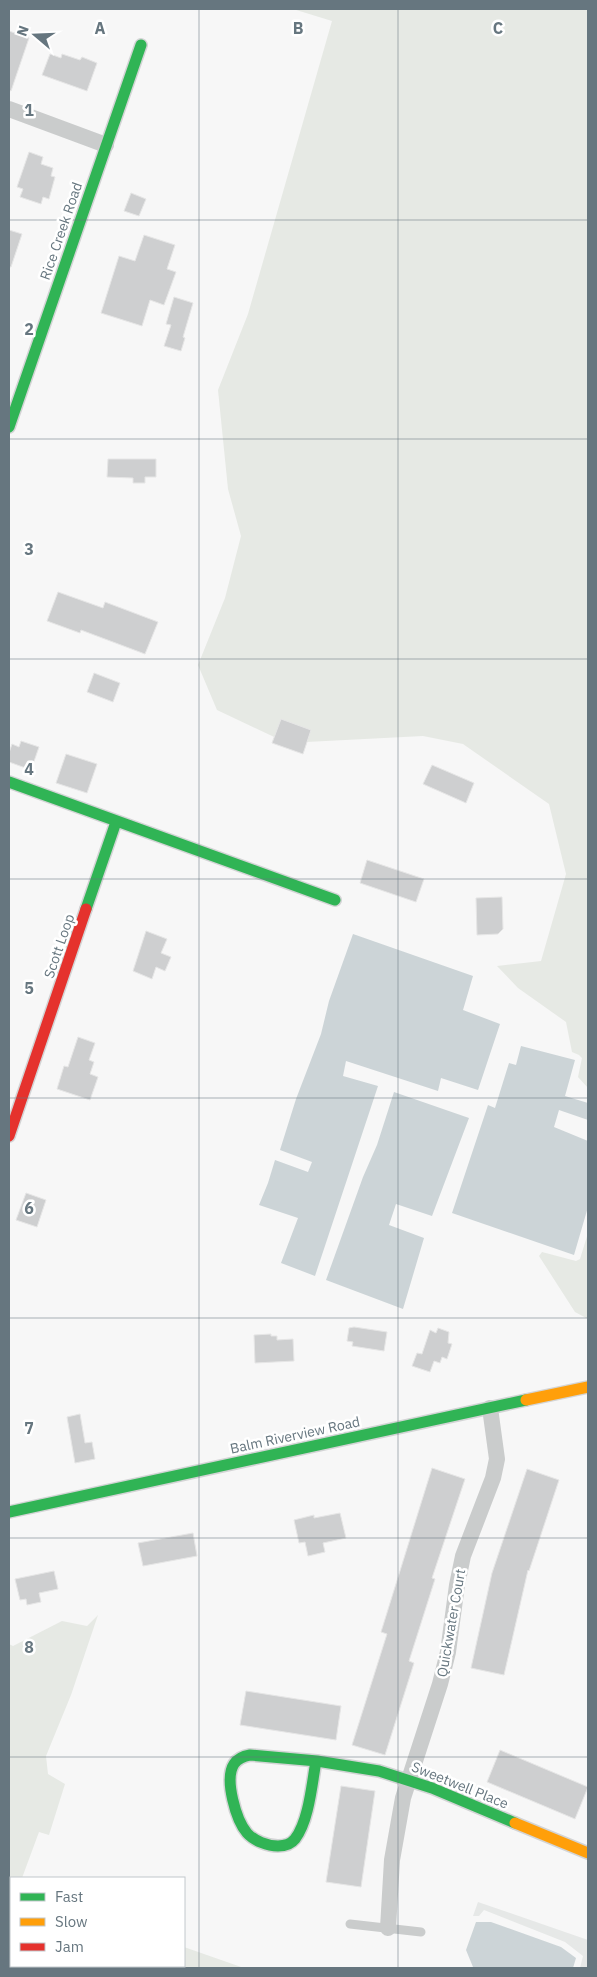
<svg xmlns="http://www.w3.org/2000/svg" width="597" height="1977" font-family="'IBM Plex Sans',sans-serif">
<rect width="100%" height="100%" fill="#f7f7f7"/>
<path fill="#e6e8e7" d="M478 1902 588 1940V1968H580L583 1956 565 1942 484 1910 479 1916H473Z"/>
<path fill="#e6e9e4" d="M293 9H588V1088L578 1077 582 1058 579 1055 572 1052 566 1022 518 988 497 966 541 961 566 874 549 804 463 744 423 736 287 743 217 710 198 665 225 598 241 536 228 489 218 390 248 314 332 21Z
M588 1233V1319L575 1312 539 1256 542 1252 576 1261 580 1259Z
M98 1615 71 1695 46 1756 48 1774 65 1784 49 1835 39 1832 22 1878H11V1902L9 1906V1644L13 1646 62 1621 87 1626Z
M184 1947 244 1968H161L163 1966H184Z"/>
<path fill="#ccd4d7" d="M353 934 473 976 463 1010 500 1024 478 1090 441 1078 438 1091 346 1061 343 1076 378 1086 315 1276 281 1263 298 1218 259 1205 268 1183 275 1160 308 1172 312 1162 280 1150 296 1099 321 1034 329 1001Z
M521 1046 575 1060 565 1096 588 1103V1120L559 1110 554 1127 588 1141V1207L574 1255 452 1213 488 1105 495 1108 509 1063 516 1065Z
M394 1092 469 1118 432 1216 396 1204 389 1225 424 1238 403 1309 326 1280 363 1177 377 1145Z
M476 1922H491L561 1947 576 1958 573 1968 473 1967 466 1950Z"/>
<path fill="#cecfd0" stroke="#e6e6e6" d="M9 31 29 38 11 91 9 90Z
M50 54 61 58 62 54 80 60 82 57 97 63 87 91 42 75Z
M29 152 43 157 41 164 53 168 51 176 55 177 49 199 43 197 41 204 20 197 23 189 17 187Z
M131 193 146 199 139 216 124 211Z
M9 230 22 234 11 267H9Z
M144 235 175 245 167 269 176 272 164 305 150 300 142 326 101 313 119 256 135 261Z
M174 297 193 303 183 337 185 338 181 351 164 346 171 325 166 324Z
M108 459H156V477H145V483H133V478L107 477Z
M58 592 103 608 105 602 158 622 145 654 81 630 80 633 47 621Z
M94 673 120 683 113 702 87 692Z
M281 719 311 730 303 754 272 743Z
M21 741 39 747 31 770 9 762V753L12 744 19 747Z
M66 754 97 764 87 793 56 783Z
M432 765 474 783 466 803 423 784Z
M367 860 424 879 416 902 360 883Z
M502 897 503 929 498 934 477 935 476 898Z
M146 931 167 939 161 953 171 957 165 971 156 967 152 979 133 971Z
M78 1037 95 1043 89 1060 94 1062 90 1074 98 1077 90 1100 57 1089 64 1066 68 1067Z
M26 1193 46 1200 37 1227 16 1220Z
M354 1327 387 1332 384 1351 352 1346 353 1342 347 1341 349 1328Z
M438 1328 449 1332 448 1343 452 1344 447 1359 442 1357 440 1363 434 1361 430 1372 412 1366 417 1353 422 1354 430 1330 436 1333Z
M271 1334V1336H277V1340L293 1339 294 1361 255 1363 254 1335Z
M80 1414 85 1443 92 1442 95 1459 75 1463 67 1417Z
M432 1468 465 1479 432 1578 435 1579 409 1661 414 1663 385 1755 352 1745 387 1634 381 1632Z
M527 1469 559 1480 529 1571 528 1570 504 1675 471 1668 492 1573Z
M340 1513 346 1538 323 1543 325 1552 308 1556 305 1542 299 1543 294 1520 314 1515V1518Z
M193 1533 197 1556 143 1566 138 1543Z
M54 1571 58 1589 39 1593 41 1602 27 1605 26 1599 20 1600 15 1579Z
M246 1691 341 1706 336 1740 240 1725Z
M500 1750 588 1787 575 1819 487 1782Z
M341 1786 375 1791 361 1887 326 1882Z"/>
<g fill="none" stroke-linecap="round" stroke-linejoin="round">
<defs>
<path id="fast" d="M9 427 141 45
M9 782 335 900
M86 909 116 822
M9 1512 526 1400
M316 1761C312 1783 309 1821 295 1839 291 1844 285 1846 278 1846 268 1846 254 1841 247 1833 236 1820 224 1779 234 1764 238 1758 244 1756 250 1755L317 1761 379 1771 432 1788 515 1823"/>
<path id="slow" d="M526 1400 588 1387
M515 1823 588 1853"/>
<path id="jam" d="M9 1136 86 909"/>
</defs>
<use href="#fast" stroke="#d3d4d5" stroke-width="14"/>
<use href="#slow" stroke="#d3d4d5" stroke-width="14"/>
<use href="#jam" stroke="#d3d4d5" stroke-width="14"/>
<path stroke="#cacccc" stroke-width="9" d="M350 1924 421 1932"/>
<path stroke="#cacccc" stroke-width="16" d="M9 109 106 145
M388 1928 392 1860 403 1798 440 1684 448 1652 457 1585 463 1556 493 1478 497 1459 490 1408"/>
<use href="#fast" stroke="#30b455" stroke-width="11"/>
<use href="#slow" stroke="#ff9f0a" stroke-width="11"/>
<use href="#jam" stroke="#e5322d" stroke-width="11"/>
</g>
<path fill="none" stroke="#66767f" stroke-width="1" stroke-opacity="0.55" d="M199 9V1968M398 9V1968M9 220H588M9 439H588M9 659H588M9 879H588M9 1098H588M9 1318H588M9 1538H588M9 1757H588"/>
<g text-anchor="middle" stroke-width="5" stroke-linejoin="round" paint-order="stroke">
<g font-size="14" fill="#66767f" stroke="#fff">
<text transform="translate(61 231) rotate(-71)" y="5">Rice Creek Road</text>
<text transform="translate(59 946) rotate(-71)" y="5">Scott Loop</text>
<text transform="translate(295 1435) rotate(-12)" y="5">Balm Riverview Road</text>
<text transform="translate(451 1623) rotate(-80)" y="5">Quickwater Court</text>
<text transform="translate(460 1785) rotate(22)" y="5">Sweetwell Place</text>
</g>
</g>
<g font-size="16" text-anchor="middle" font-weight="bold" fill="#66767f" stroke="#fff" stroke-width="5" stroke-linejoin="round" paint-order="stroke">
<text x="100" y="34">A</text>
<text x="298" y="34">B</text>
<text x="498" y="34">C</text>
<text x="29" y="116">1</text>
<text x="29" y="335">2</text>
<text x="29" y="555">3</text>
<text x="29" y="775">4</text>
<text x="29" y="994">5</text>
<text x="29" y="1214">6</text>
<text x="29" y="1434">7</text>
<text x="29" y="1653">8</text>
</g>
<rect width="597" height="1977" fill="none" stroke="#66767f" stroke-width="20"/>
<rect x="10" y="1877" width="175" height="90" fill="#ffffff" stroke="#c2c8cc"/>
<rect x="20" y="1893" width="25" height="8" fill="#30b455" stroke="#c2c8cc"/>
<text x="55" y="1902" font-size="15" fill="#66767f">Fast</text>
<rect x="20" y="1918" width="25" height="8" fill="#ff9f0a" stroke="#c2c8cc"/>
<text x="55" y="1927" font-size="15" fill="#66767f">Slow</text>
<rect x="20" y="1943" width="25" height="8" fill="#e5322d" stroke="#c2c8cc"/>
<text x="55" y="1952" font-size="15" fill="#66767f">Jam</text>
<g transform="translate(35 35) rotate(289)" stroke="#ffffff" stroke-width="4" paint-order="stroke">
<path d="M0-4L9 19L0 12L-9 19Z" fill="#66767f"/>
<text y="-8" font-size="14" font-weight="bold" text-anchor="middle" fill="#66767f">N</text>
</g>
</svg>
